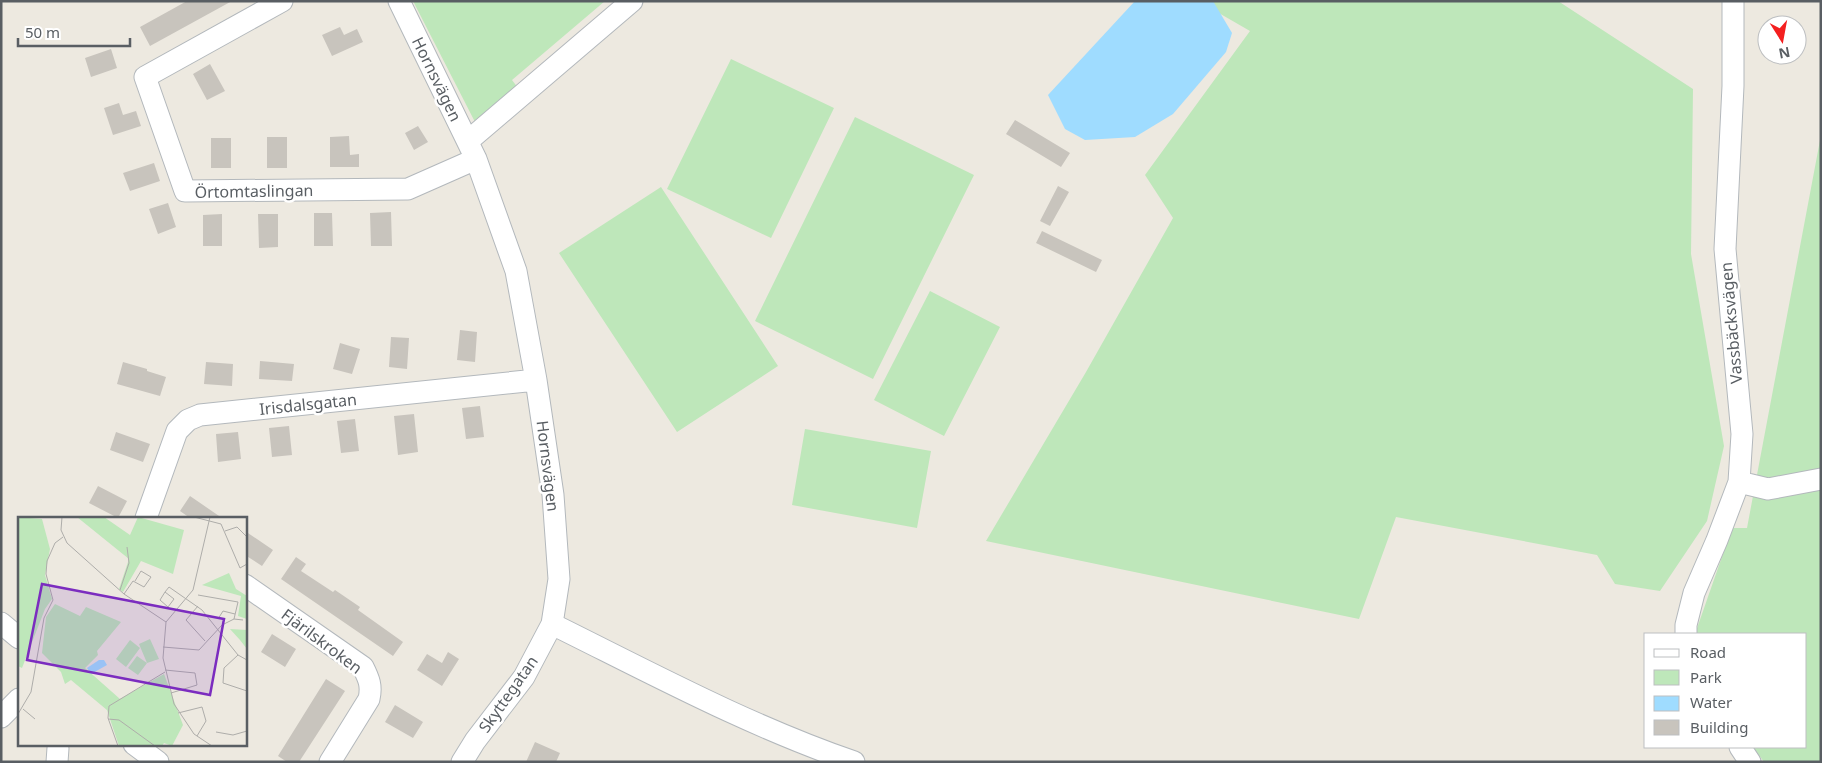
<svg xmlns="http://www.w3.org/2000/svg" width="1822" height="763" font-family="'Noto Sans',sans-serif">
<rect width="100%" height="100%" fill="#ede9e0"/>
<path fill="#bee7ba" d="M413 1H605L512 80 518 88 475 122Z
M1198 1H1558L1693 89 1691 254 1724 446 1707 521 1660 591 1615 584 1597 555 1396 517 1359 619 986 541 1086 372 1173 218 1145 175 1250 31Z
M731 59 834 108 771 238 667 189Z
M855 117 974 175 873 379 755 321Z
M1821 135V762H1764L1753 747H1806V634H1695L1732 528H1747Z
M661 187 778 366 677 432 559 253Z
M930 291 1000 327 944 436 874 400Z
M805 429 931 451 917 528 792 505Z"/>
<path fill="#9fdcff" d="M1135 1H1213L1232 33 1226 52 1173 114 1135 137 1085 140 1065 129 1048 95Z"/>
<path fill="#c8c4bd" d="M187 1H232L150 46 140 27Z
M340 27 344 35 357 29 363 42 332 56 322 35Z
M111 49 117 68 91 77 85 58Z
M210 64 225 91 207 100 193 74Z
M119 103 123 115 136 111 141 126 113 135 104 108Z
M1015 120 1070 153 1061 167 1006 134Z
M418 126 428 142 414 150 405 133Z
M349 136 350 155 359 154V167H330V137Z
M267 137H287V168H267Z
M211 138H231V168H211Z
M154 163 160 181 130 191 123 173Z
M1058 186 1069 192 1050 226 1040 221Z
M168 203 176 227 158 234 149 209Z
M391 212 392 246H371L370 213Z
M314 213H332L333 246H314Z
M222 214V246H203V215Z
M258 214H278V247L259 248Z
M1042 231 1102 260 1096 272 1036 243Z
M460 330 477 332 475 362 457 360Z
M391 337 409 338 407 369 389 367Z
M340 343 360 349 352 374 333 369Z
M260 361 294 364 292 381 259 379Z
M123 362 147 369V371L166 377 160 396 117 384Z
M206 362 233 364 232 386 204 384Z
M480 406 484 437 466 439 462 408Z
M414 414 418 452 398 455 394 416Z
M355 419 359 451 341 453 337 421Z
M289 426 292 455 272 457 269 428Z
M116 432 150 444 143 462 110 450Z
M238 432 241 459 218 462 216 434Z
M98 486 127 501 118 518 89 503Z
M190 496 222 518H190L180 511Z
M245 531 273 550 262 566 245 555Z
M296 557 306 564 301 571 333 592 335 590 360 607 358 610 403 642 393 656 281 579Z
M272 634 296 649 285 667 261 652Z
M448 652 459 659 442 686 417 670 427 654 442 663Z
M326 679 345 691 299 762H287L278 756Z
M395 705 423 722 413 738 385 722Z
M535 742 560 753 556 762H526Z"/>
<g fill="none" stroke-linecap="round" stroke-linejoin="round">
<defs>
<path id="minor" d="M282 1 145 77 185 191 408 189 476 159
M399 1 476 159 516 271 536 380 553 495 559 579 552 624C651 673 749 726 854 762
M468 141 632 1
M1739 482 1768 489 1821 479
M146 518 177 431 188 420 200 415 536 380
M245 585 363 667C369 679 372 686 369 699L330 762
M1 623 19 638
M1686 634V625L1694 593 1717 540 1739 482 1742 434 1725 249 1733 86V1
M1 717 19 699
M134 744 158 762
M1740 747 1750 762
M57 762 58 748
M462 762 475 741 524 677 552 624"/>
</defs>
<use href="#minor" stroke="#b3b8bc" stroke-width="23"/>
<use href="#minor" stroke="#fff" stroke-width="21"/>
</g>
<g text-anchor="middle" stroke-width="5" stroke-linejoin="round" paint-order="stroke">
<g font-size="16" fill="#595e63" stroke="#fff">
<text transform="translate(437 79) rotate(64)" y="6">Hornsvägen</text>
<text transform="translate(254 191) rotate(-1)" y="6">Örtomtaslingan</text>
<text transform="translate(1731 323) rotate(-95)" y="6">Vassbäcksvägen</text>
<text transform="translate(308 404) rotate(-6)" y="6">Irisdalsgatan</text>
<text transform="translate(548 466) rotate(83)" y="6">Hornsvägen</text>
<text transform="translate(322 641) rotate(37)" y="6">Fjärilskroken</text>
<text transform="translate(508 694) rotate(-55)" y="6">Skyttegatan</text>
</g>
</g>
<g transform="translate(18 517)">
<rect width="229" height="229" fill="#ede9e0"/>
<path d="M0 0 24 2 32 32 27 58 34 82 27 92 4 151 0 149ZM59 0H86L112 18 120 0 166 13 155 57 123 44 105 75 101 72 111 42ZM211 56 218 72 229 79V102L220 99 223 79 184 68ZM37 87 62 99 68 90 103 105 79 134 80 138 67 151 102 182 146 157 165 208 154 229 146 226 144 229H101L89 193 53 163 47 167 43 155 24 136 28 100ZM212 112 229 113V132L222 123ZM132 122 141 142 129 146 120 158 110 151 119 139 129 146 121 127ZM112 123 122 131 108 150 98 142Z" fill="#bee7ba"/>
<path d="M81 143H86L89 148 73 157 69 151Z" fill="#9fdcff"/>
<path fill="none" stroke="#aeadaa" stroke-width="1" d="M44 0 43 13 49 26 106 77 148 105 145 141 156 187 176 217 194 229M176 0 203 7 222 51 229 47M207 14 219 10 229 20M102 73 111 46 109 30M147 75 151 70 184 93 220 138 229 143M147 75 156 82 150 90 142 83ZM106 77 115 64 126 70 133 60 123 54 117 64M180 78 220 85 216 102M180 89 168 103 187 124M200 102 205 94 217 97M148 105 175 73 192 0M145 130 181 133 204 108 216 102 225 103M220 138 206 151 205 166 229 174M147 153 177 156 179 168 153 176M5 192 17 202M160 196 184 190 188 204 179 219M0 197 13 175 26 101 35 83 28 57 29 44 37 26 45 20M90 202 101 203 137 229M198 215 215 218 229 214M100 229 90 201 91 189 147 155"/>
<path fill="#7b2cbf" fill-opacity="0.15" stroke="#7b2cbf" stroke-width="2.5" d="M24 67 206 102 192 178 9 143Z"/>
<rect width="229" height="229" fill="none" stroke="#595e63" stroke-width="2.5"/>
</g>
<rect width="1822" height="763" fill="none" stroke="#595e63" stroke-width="5"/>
<rect x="1644" y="633" width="162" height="115" fill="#ffffff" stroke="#bdbfc1"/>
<rect x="1654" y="649" width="25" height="8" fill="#ffffff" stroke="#bdbfc1"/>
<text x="1690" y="658" font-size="15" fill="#595e63">Road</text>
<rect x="1654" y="670" width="25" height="15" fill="#bee7ba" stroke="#bdbfc1"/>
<text x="1690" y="683" font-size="15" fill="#595e63">Park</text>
<rect x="1654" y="696" width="25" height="15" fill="#9fdcff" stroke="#bdbfc1"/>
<text x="1690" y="708" font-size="15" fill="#595e63">Water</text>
<rect x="1654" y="720" width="25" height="15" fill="#c8c4bd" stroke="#bdbfc1"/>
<text x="1690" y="733" font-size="15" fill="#595e63">Building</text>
<g transform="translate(1782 40) rotate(169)"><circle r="24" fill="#ffffff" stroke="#bdbfc1"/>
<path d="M0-4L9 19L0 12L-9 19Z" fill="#f41f1f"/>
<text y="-8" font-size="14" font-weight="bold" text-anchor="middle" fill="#595e63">N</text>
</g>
<path d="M18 38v8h112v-8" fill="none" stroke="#595e63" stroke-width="2.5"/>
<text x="25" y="38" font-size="15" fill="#595e63" stroke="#ffffff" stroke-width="4" paint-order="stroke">50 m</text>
</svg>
